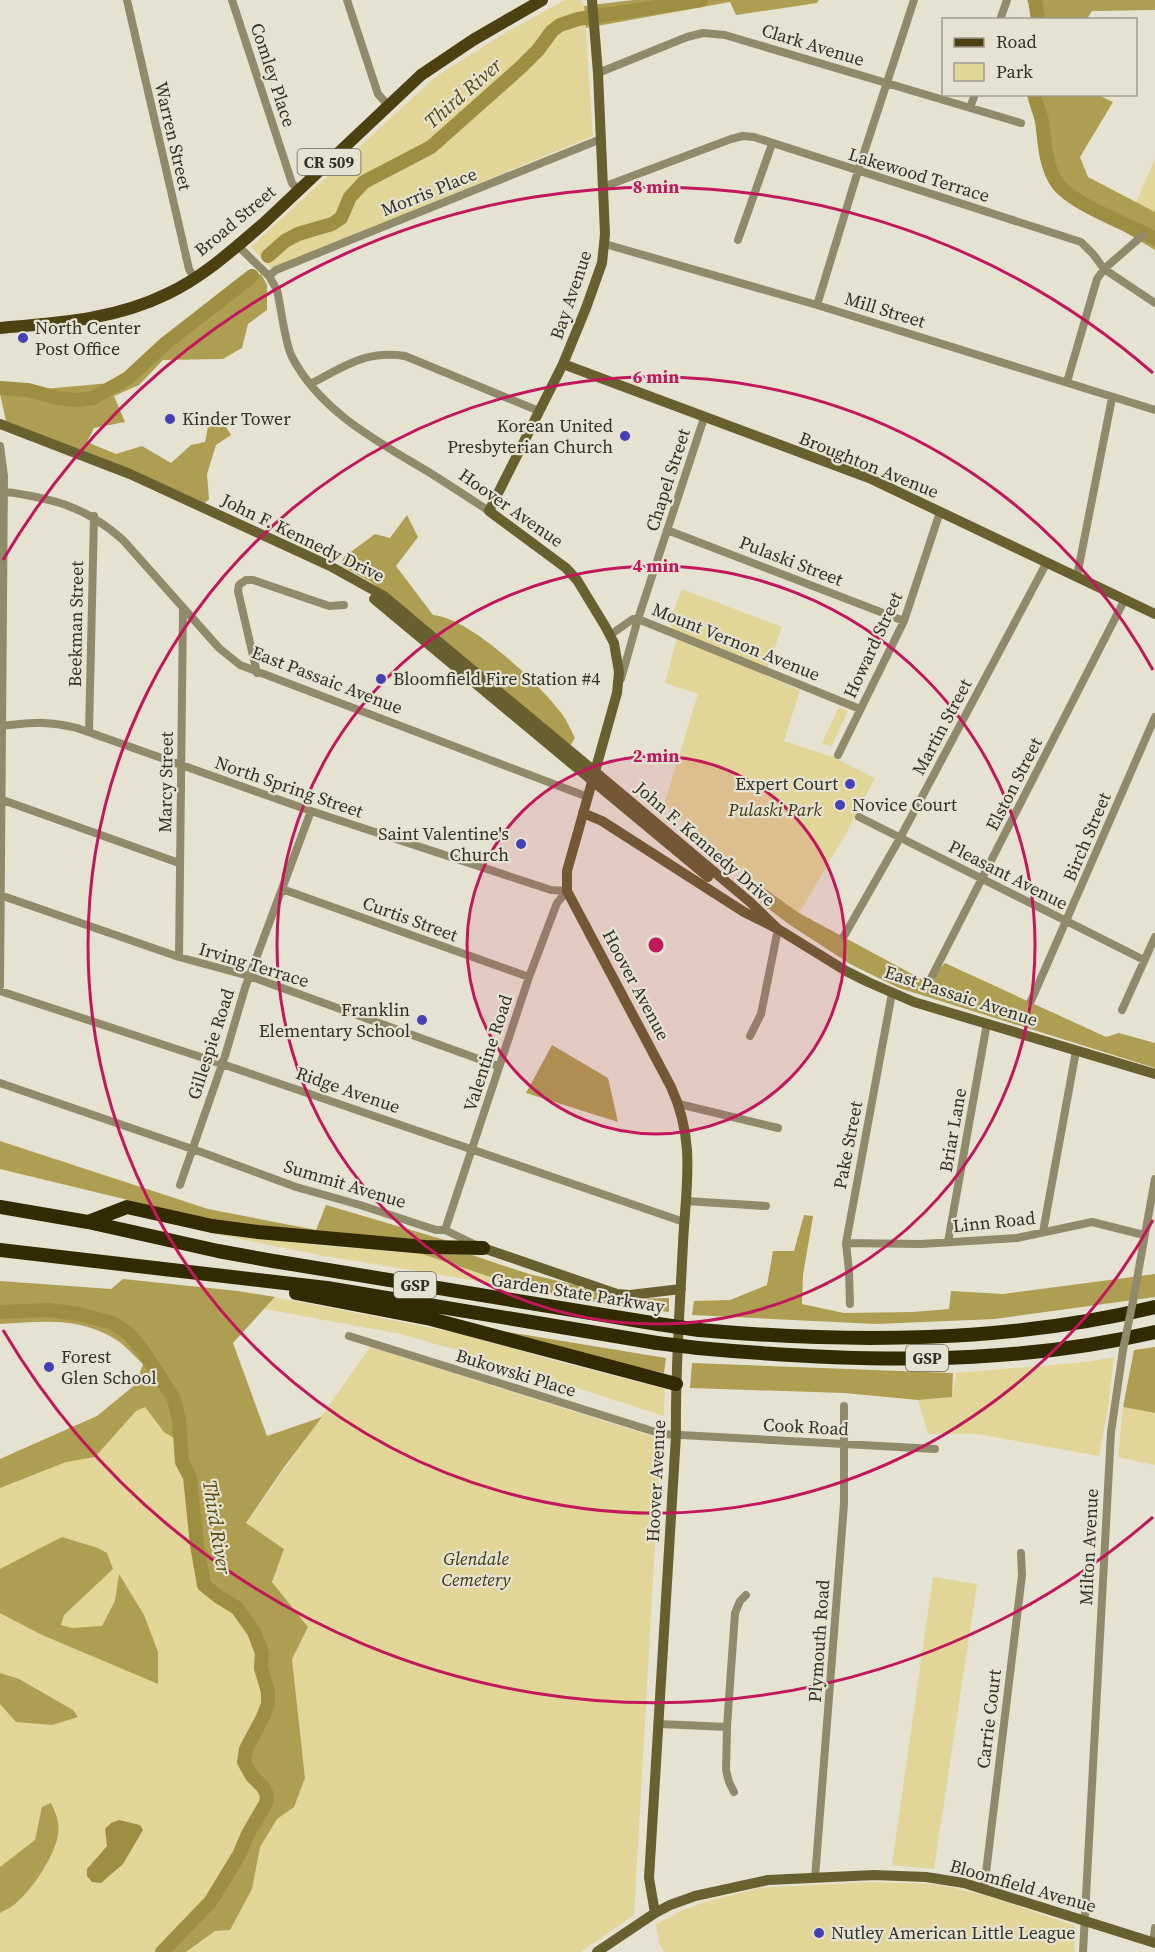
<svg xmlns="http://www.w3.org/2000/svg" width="1155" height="1952" font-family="'Source Serif 4',serif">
<rect width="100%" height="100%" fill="#e6e2d1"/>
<path fill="#e1d597" d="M565 0H581L584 6 593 136 272 269 251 247 435 77 505 33Z
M1155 159V224L1132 212Z
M682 589 782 627 765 675 800 690 784 741 833 757 875 778 847 832 799 913 753 880 664 805 698 694 665 683 677 638 669 622Z
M839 707 848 711 831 747 822 743Z
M206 1232 325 1246 422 1254 526 1289 319 1255Z
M275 1297 462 1334 548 1359 665 1389 664 1416 481 1357 401 1334 265 1309Z
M370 1347 661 1439 634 1915 581 1952H167L211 1910 305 1778 292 1658 308 1627 272 1582 284 1549 246 1524Z
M1114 1357 1108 1408 1099 1456 978 1434H928L918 1400 952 1397 956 1373 1086 1362Z
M147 1376 182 1442V1462L190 1477 201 1576 219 1597 237 1608 254 1632 262 1653 261 1668 268 1692V1704L263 1717 246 1749 252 1776 263 1787 267 1795 266 1803 248 1834 239 1855 211 1901 162 1952H0V1459L97 1416Z
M1123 1407 1155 1413V1465L1118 1457Z
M933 1577 977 1584 934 1869 892 1865Z
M872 1882C891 1883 910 1882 929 1884 978 1889 1026 1910 1073 1925L1075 1927 1074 1952H664L659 1943 656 1924 683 1910 702 1903 759 1888Z"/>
<path fill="#ae9e51" d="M633 0H819L817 3 736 15 730 2 586 28 584 6Z
M1027 0H1155V10L1092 11 1087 19H1033L1034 12Z
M1028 95H1098L1113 102 1080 157 1088 177 1155 212V250L1053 189Z
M261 274 267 285V310L248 324 242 348 223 359 163 360 139 385 114 396 125 422 94 428 87 442 116 454 142 446 171 463 191 445 205 442 210 417 223 422 231 435 216 445 207 474 209 499 205 503 134 471 6 421 0 394V385L44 389 110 383 156 349 245 277Z
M407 515 418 537 396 566 433 615C470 618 539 683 562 714 567 721 571 730 575 738L570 746 416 616 371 582 340 565 344 557 375 534 390 538Z
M753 880 799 913 927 982 945 963 1106 1037 1119 1033 1155 1043V1068L899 988 850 964 787 923 760 902 773 897Z
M552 1045 608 1078 618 1122 526 1093Z
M0 1141 208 1209 316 1230 326 1205 445 1240 443 1242 248 1229 0 1169Z
M804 1215 813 1216 803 1275 802 1304 844 1313 913 1312 949 1309 951 1291 1003 1294 1155 1274V1297L995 1319 876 1324 692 1315 694 1301 730 1300 767 1285 773 1251H794Z
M422 1254 472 1255 529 1274 575 1285 614 1299 669 1298V1312L612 1305 526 1289Z
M123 1279 238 1291 275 1297 233 1343 267 1436 322 1417 285 1466 246 1523 284 1549 272 1582 308 1627 292 1659 305 1778 294 1807 277 1819 260 1847 252 1889 230 1930 215 1931 186 1952H162L211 1901 225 1880 239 1855 248 1834 260 1815 267 1795 263 1787 252 1776 244 1762 246 1749 263 1717 268 1704V1692L261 1668 262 1653 254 1632 237 1608 219 1597 204 1585 197 1545 190 1477 182 1462V1443L164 1432 145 1407 136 1411 95 1457 66 1462 0 1488V1459L97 1416 136 1384 143 1364C134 1356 125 1345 115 1339 78 1316 40 1322 0 1324V1281L111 1289Z
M489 1329 666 1358 664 1373 567 1351Z
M1155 1347V1413L1123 1407 1134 1350Z
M692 1363 953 1373 952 1397 918 1400 844 1393 690 1388Z
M62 1537 98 1548 107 1553 113 1569 64 1615 61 1625 72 1628 102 1626 115 1601 119 1574 144 1615 158 1652V1684L40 1634 0 1613V1569Z
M0 1673 19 1679 73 1710 78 1717 52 1725 16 1722 0 1704Z
M51 1803C56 1813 60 1824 58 1835 55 1855 32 1890 16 1903 12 1907 5 1910 0 1913V1867L35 1840 42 1807Z"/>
<path fill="#9e8e41" d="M119 1820 140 1825 143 1830 123 1864 101 1883 92 1882 87 1876V1869L107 1846 105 1829 111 1823Z"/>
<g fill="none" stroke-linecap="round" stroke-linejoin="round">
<path stroke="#9e8e41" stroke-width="14" d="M1035 0 1038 20
M1034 94C1036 104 1040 112 1042 121 1045 142 1045 167 1058 184 1072 204 1131 225 1155 239
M268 256 285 241 298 234 332 224 341 218 350 197 364 182 431 147 521 67 538 50 552 31 560 25 578 19 701 0
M0 388 28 390 58 398 79 400 93 398 128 378 166 343 252 276
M0 1312 49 1310 79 1314 113 1323 129 1334 143 1351 174 1399 179 1420 182 1462 190 1477 197 1545 204 1585 219 1597 237 1608 254 1632 262 1653 261 1668 268 1692V1704L263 1717 246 1749 244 1762 252 1776 263 1787 267 1795 266 1803 248 1834 239 1855 211 1901 162 1952"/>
<path stroke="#908a6b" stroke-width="8" d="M127 0 189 269 194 278
M232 0 292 183 299 191
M347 0 378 94 388 105
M1000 20 1007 0
M598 73 687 37 703 33 725 35 1021 123
M970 108 975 94
M603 187 731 139 743 136 754 137 1081 242 1093 254 1104 269 1097 279 1067 382
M1142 236 1104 269 1155 303
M738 240 772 144
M605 244 817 305 1155 410
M238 246 269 276 277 290C281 307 285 344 292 357 321 412 377 441 427 471 448 484 469 498 489 511
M269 276 276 270 601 139
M817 305 858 171 914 0
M310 384C344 367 364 350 405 356L539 411
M0 446 4 476 0 986
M0 491C51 498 84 505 123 540L219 648 240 665 588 797
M667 530 904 621
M1077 576 1112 398
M638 619 860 709
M610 635 633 619H638
M257 673 238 591 239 585 246 580H253L329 606 344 605
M621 679 638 619 704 418
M0 726C31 723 46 720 77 728L311 811 551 890 567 891
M89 732 94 516
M838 755 904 621 940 512
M0 799 179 863
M859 817 1144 960
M282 889 529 977
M0 895 179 957 249 976 498 1066
M844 936 900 838 1047 562
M179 957 183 608
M929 982 1125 599
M0 991 231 1067 684 1222
M1031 1001 1155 717
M1122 1010 1155 937
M750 1036 761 1014 778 929
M0 1083 201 1152 296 1187 360 1205 436 1230H445L478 1246
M679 1104 778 1128
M180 1185 225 1056 245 988 311 811
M686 1201 766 1206
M445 1230 529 977 557 903 567 891
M1043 1232 1076 1051
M948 1242 987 1023
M846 1243 921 1244 1017 1238 1092 1222 1144 1235
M1133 1301 1155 1179
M850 1304 849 1271 846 1243 892 993
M349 1336 662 1434 935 1449
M660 1724 727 1727
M734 1792 729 1782 726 1770 727 1727 735 1613 740 1601 746 1595
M815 1878 844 1504V1406
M984 1889 1022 1575 1021 1553
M1153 1942 1155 1928
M1083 1952 1111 1432 1123 1350"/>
<path stroke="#696030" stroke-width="10" d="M592 0 598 73 605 234 602 263 586 308 563 364 489 511 566 568 577 580 605 626 614 643 619 672 617 693 567 871V891L671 1087C696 1141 686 1186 683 1243 680 1307 675 1371 676 1435L649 1878 655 1913
M563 364 869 478 1155 614
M0 424 130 474 330 566 384 596 605 780 750 902 778 929
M374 599 708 877
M583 813 602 821 744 912 778 929 846 971 868 982 914 1002 1155 1074
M483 1248 617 1294 630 1295 681 1289
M597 1952 655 1913 670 1905 695 1896 768 1880 874 1875 926 1877 964 1883 1155 1943"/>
<path stroke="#4c4211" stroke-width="12" d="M0 328C57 323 114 320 167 294 203 277 234 249 264 223L421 75 473 40 542 0"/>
<path stroke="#322a00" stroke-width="14" d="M0 1207 88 1222 218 1251 273 1261 658 1324
M88 1222 127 1207 212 1226 258 1232 425 1247 483 1248
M0 1250 327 1288 657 1343
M296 1293 431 1319 676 1384
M699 1330C850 1343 1007 1343 1155 1307
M698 1348C850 1362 1005 1367 1155 1332"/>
<path stroke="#908a6b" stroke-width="8" d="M1123 1350 1133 1301"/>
<path stroke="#322a00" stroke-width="14" d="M658 1324 699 1330
M657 1343 698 1348"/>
</g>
<circle cx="656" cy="945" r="189" fill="#c2185b" fill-opacity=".12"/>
<g fill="none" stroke="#c2185b" stroke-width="3">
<circle cx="656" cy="945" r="189"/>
<circle cx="656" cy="945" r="379"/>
<path d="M1153 1220A568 568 0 1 1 1153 670"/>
<path d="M1153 1517A758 758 0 0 1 3 1330M3 560A758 758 0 0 1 1153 373"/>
</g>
<g fill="#4440b6" stroke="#e6e2d1" stroke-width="2">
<circle cx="23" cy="338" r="6"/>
<circle cx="170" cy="419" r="6"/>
<circle cx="625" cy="436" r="6"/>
<circle cx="381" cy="679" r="6"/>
<circle cx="850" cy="784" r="6"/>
<circle cx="840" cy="805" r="6"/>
<circle cx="521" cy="844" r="6"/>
<circle cx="422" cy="1020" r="6"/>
<circle cx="49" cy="1367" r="6"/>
<circle cx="819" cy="1933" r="6"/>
</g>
<g text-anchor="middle" stroke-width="4.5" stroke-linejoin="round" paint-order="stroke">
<g fill="#e6e2d1" stroke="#67655b" stroke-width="1.5">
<rect x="297.5" y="149" width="63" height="26" rx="4.5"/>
<rect x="394" y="1272" width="42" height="26" rx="4.5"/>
<rect x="906" y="1345" width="42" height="26" rx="4.5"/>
</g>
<g font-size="16" font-weight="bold" fill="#313029">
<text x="329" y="168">CR 509</text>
<text x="415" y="1291">GSP</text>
<text x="927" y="1364">GSP</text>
</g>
<g font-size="18" fill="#313029" stroke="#e6e2d1">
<text transform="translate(813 45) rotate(17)" y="6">Clark Avenue</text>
<text transform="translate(273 75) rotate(72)" y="6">Comley Place</text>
<text transform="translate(173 136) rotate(77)" y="6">Warren Street</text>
<text transform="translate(919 175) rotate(17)" y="6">Lakewood Terrace</text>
<text transform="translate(429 192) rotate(-22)" y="6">Morris Place</text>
<text transform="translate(235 221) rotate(-40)" y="6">Broad Street</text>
<text transform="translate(571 295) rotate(-71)" y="6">Bay Avenue</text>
<text transform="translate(885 310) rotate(17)" y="6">Mill Street</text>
<text transform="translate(869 465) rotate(22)" y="6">Broughton Avenue</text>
<text transform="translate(668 480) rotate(-72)" y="6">Chapel Street</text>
<text transform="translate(511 508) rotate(35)" y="6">Hoover Avenue</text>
<text transform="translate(303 538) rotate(26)" y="6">John F. Kennedy Drive</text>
<text transform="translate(791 561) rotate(21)" y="6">Pulaski Street</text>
<text transform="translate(76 624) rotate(-89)" y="6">Beekman Street</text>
<text transform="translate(736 642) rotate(22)" y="6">Mount Vernon Avenue</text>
<text transform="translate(873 645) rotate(-65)" y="6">Howard Street</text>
<text transform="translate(327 680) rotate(21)" y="6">East Passaic Avenue</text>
<text transform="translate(942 727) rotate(-62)" y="6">Martin Street</text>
<text transform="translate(166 782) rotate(-89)" y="6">Marcy Street</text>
<text transform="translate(1014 784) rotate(-63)" y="6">Elston Street</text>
<text transform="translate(289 787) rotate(19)" y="6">North Spring Street</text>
<text transform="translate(1087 837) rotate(-67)" y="6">Birch Street</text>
<text transform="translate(705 844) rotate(41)" y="6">John F. Kennedy Drive</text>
<text transform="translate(1008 875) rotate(27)" y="6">Pleasant Avenue</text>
<text transform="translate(410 919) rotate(20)" y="6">Curtis Street</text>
<text transform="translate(254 965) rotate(17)" y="6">Irving Terrace</text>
<text transform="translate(636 985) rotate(62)" y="6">Hoover Avenue</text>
<text transform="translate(961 996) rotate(18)" y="6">East Passaic Avenue</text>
<text transform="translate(211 1044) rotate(-72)" y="6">Gillespie Road</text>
<text transform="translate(488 1053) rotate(-72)" y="6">Valentine Road</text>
<text transform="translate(348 1090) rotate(19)" y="6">Ridge Avenue</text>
<text transform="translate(953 1130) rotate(-80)" y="6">Briar Lane</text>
<text transform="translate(848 1145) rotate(-79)" y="6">Pake Street</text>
<text transform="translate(345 1184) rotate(17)" y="6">Summit Avenue</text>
<text transform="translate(994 1222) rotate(-6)" y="6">Linn Road</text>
<text transform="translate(578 1293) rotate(9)" y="6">Garden State Parkway</text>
<text transform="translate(516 1373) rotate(17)" y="6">Bukowski Place</text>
<text transform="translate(806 1427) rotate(3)" y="6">Cook Road</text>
<text transform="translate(656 1481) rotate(-87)" y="6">Hoover Avenue</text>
<text transform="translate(1089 1547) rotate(-87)" y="6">Milton Avenue</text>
<text transform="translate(819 1641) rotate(-86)" y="6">Plymouth Road</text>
<text transform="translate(989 1719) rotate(-83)" y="6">Carrie Court</text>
<text transform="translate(1023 1886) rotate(16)" y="6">Bloomfield Avenue</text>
</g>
<g font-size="18" fill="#313029" stroke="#e6e2d1" text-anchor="start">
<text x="35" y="334">North Center<tspan x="35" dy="21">Post Office</tspan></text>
<text x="182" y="425">Kinder Tower</text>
<text x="613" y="432" text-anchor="end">Korean United<tspan x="613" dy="21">Presbyterian Church</tspan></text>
<text x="393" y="685">Bloomfield Fire Station #4</text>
<text x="838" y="790" text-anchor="end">Expert Court</text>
<text x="852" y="811">Novice Court</text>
<text x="509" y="840" text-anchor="end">Saint Valentine's<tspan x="509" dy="21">Church</tspan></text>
<text x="410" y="1016" text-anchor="end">Franklin<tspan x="410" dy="21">Elementary School</tspan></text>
<text x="61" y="1363">Forest<tspan x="61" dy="21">Glen School</tspan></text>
<text x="831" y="1939">Nutley American Little League</text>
</g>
<g font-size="18" font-style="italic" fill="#3f3816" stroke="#e6e2d1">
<text x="775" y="816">Pulaski Park</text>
<text x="476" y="1565">Glendale<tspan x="476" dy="21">Cemetery</tspan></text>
</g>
<g font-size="20" font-style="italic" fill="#554a0c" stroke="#e6e2d1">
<text transform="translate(463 93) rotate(-41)" y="7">Third River</text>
<text transform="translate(217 1527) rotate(81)" y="7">Third River</text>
</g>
</g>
<circle cx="656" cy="945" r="9" fill="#c2185b" stroke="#e6e2d1" stroke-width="3"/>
<g font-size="18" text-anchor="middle" font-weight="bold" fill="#c2185b" stroke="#e6e2d1" stroke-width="4.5" stroke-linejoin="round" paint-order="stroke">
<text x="656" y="193">8 min</text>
<text x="656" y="383">6 min</text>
<text x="656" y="572">4 min</text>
<text x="656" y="762">2 min</text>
</g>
<rect x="942" y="18" width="195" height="78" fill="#e6e2d1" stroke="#9e9b8e" stroke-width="1.5"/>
<rect x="954" y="38" width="30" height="9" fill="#4c4211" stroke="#9e9b8e" stroke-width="1.5"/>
<text x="996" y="48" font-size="18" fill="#313029">Road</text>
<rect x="954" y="63" width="30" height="18" fill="#e1d597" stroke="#9e9b8e" stroke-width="1.5"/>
<text x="996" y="78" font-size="18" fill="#313029">Park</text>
</svg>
